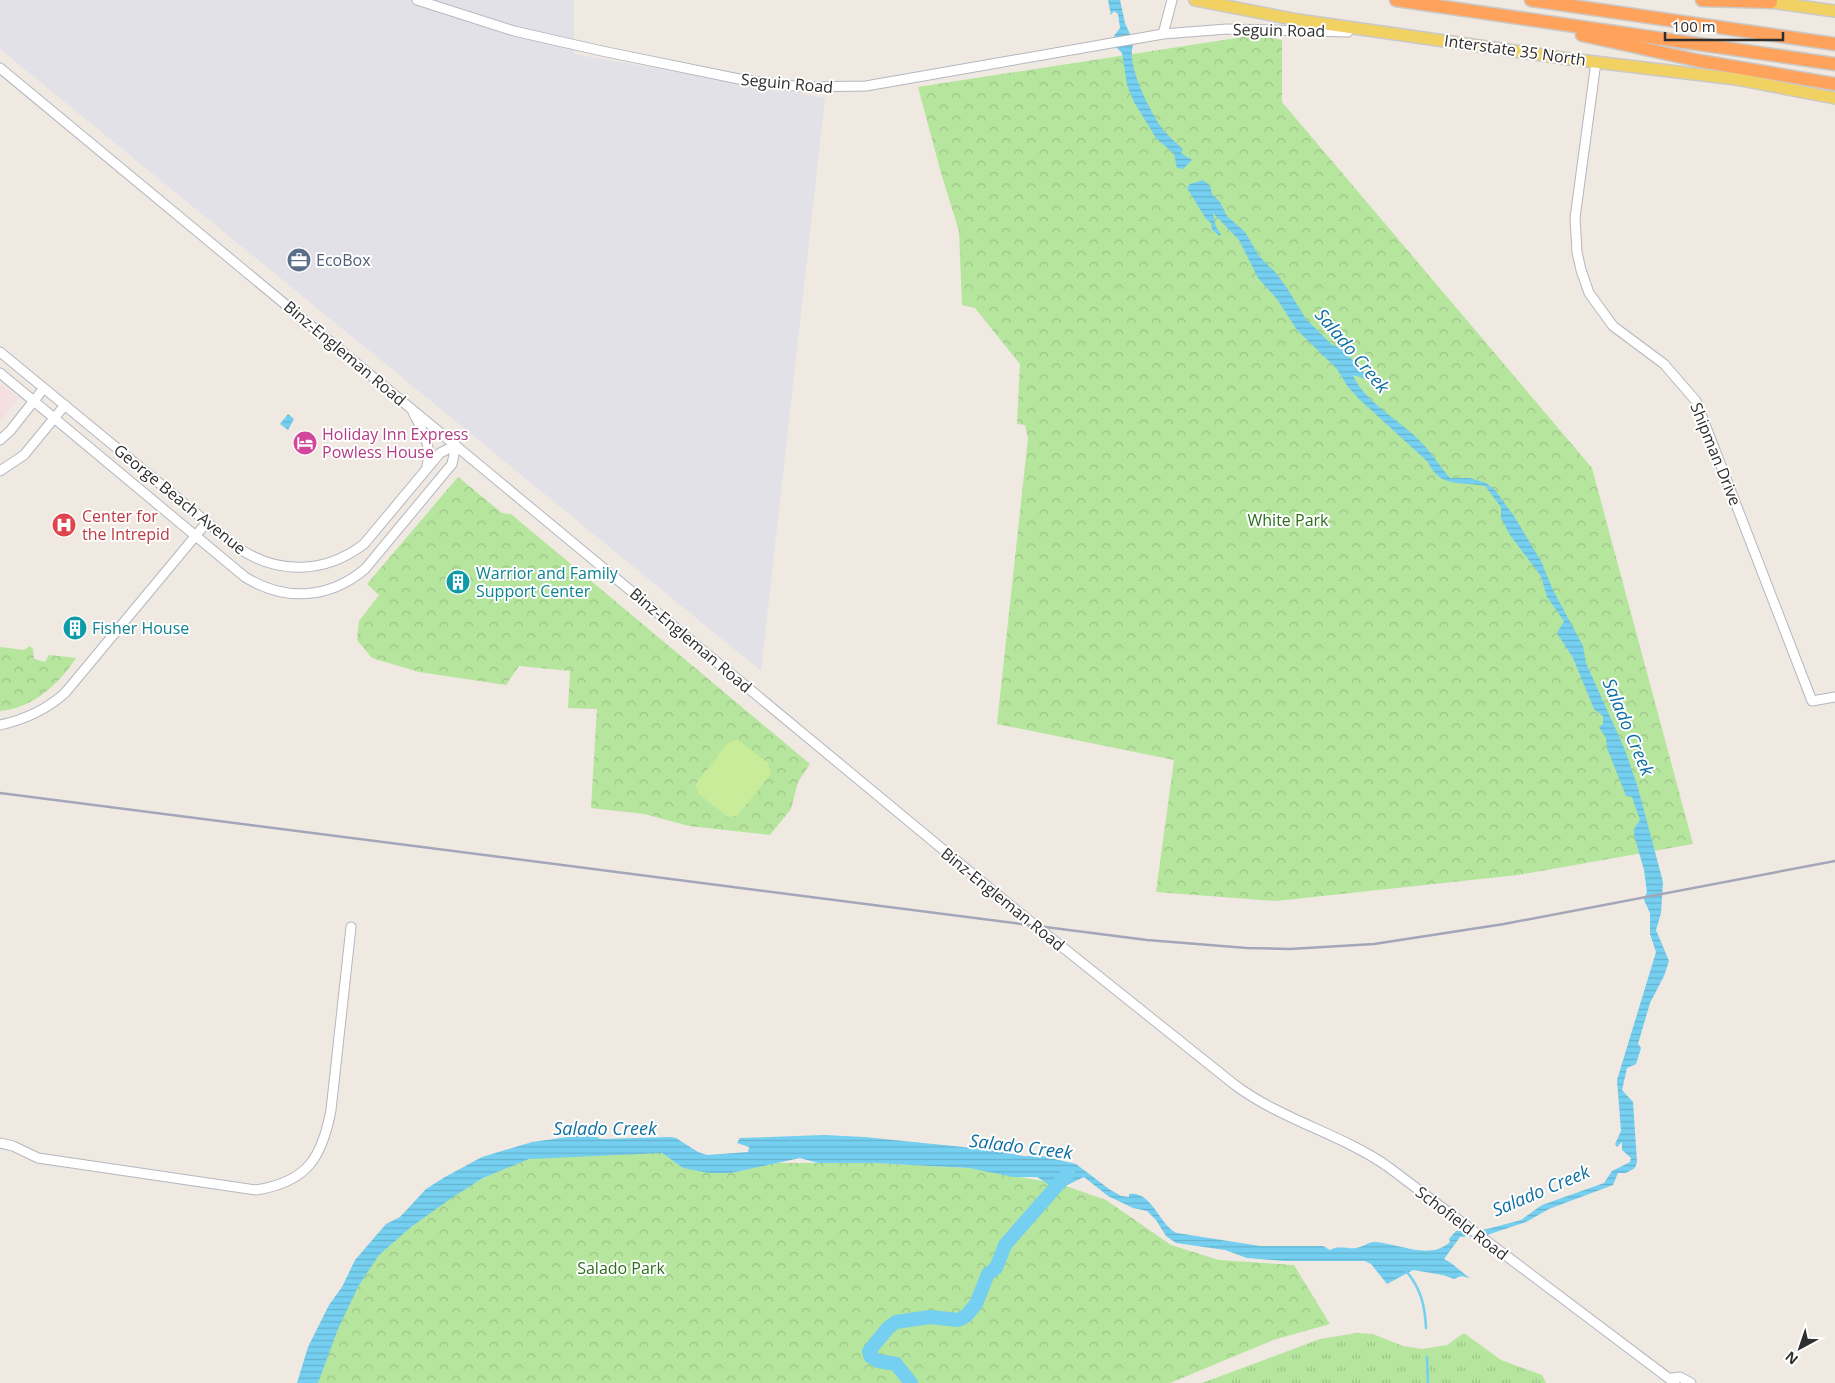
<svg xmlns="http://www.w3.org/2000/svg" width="1835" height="1383" font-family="'Open Sans',sans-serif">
<defs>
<pattern id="grass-tufts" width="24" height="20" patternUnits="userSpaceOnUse" patternTransform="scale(1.25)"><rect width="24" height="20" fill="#b6e59e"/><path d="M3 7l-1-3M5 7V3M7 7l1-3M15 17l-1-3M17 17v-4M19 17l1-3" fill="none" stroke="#9dc588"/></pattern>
<pattern id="forest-crowns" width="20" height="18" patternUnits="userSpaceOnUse" patternTransform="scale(1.25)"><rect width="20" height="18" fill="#b6e59e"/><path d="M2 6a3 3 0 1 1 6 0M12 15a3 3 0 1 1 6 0" fill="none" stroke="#9dc588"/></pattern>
<pattern id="water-rules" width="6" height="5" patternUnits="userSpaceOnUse" patternTransform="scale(1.25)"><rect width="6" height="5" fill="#75cff0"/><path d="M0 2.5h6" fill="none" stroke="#66b2ce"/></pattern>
</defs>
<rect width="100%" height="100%" fill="#efe9e1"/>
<path fill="#e3e1e8" d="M0 0H574V54L825 98 761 671 0 49Z"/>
<path fill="#f5dfe0" d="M0 383 18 398 0 422Z"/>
<path fill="url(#grass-tufts)" d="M1356 1333 1373 1334 1403 1346 1422 1349 1447 1345 1464 1333 1501 1360 1542 1375 1546 1383H1202L1320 1339Z"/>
<path fill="url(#forest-crowns)" d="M1256 35 1282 40V102L1592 468 1693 844 1518 875 1276 901 1156 892 1174 760 997 724 1028 438 1025 425 1017 424 1020 364 975 308 962 305 959 231 941 173 918 87Z
M458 477 502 513 511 514 810 764 798 782 791 809 770 835 689 826 644 814 591 808 597 709 568 708 570 671 519 666 506 685 419 672 372 658 357 640 359 621 379 595 367 584Z
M30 646 33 649 34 659 45 662 49 655 76 658C58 685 33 708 0 711V647L24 650Z
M662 1153 683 1168 731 1173 775 1163H873L969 1168 1060 1184 1106 1200 1171 1245 1219 1260 1294 1265 1330 1324 1273 1340 1170 1383H318C330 1340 351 1292 377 1256 400 1227 493 1166 530 1159 567 1151 623 1153 662 1153Z"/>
<path fill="#c9ec9a" d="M737 739 768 763 771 774 737 816 728 817 699 794 695 785 727 744Z"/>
<path fill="url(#water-rules)" d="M1108 0H1120L1125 23 1134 43C1124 62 1150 111 1161 127 1167 135 1175 142 1183 149L1181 153 1192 160 1183 169 1177 168 1174 154 1156 138 1134 102 1127 85 1122 53 1116 47 1114 36 1120 28 1118 14 1114 11 1111 15Z
M1203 180 1210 186 1212 194 1220 202 1227 216 1245 232 1259 256 1276 273 1287 288 1306 319 1331 344 1342 349 1372 381 1353 375C1361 398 1398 420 1416 437 1429 449 1438 464 1450 478H1470L1486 483 1495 490 1514 516 1541 561 1553 590 1583 646 1586 663 1625 750 1638 788 1663 882 1661 913 1656 930 1669 961 1664 976 1650 1003 1638 1044 1641 1048 1636 1064 1627 1068 1622 1090 1633 1102 1637 1162 1635 1168 1626 1173H1618L1613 1185 1549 1209 1526 1222 1487 1235 1460 1237 1444 1259C1454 1264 1460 1271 1470 1278L1461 1276 1454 1279 1443 1275 1413 1270 1387 1284 1371 1264 1365 1261H1284L1247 1258 1225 1250 1176 1243 1166 1236 1156 1220 1147 1211 1133 1208 1108 1196 1084 1177 1061 1188 1048 1184 1037 1177H1014L969 1168 873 1163H818L800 1158 731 1173H709L683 1168 662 1153 529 1159 483 1178 453 1197 411 1227 379 1255 359 1285 338 1329 318 1383H297L308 1347 329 1305 342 1287 355 1260 386 1224 400 1217 426 1189 445 1177 482 1157 532 1142 589 1134 601 1139 671 1137 676 1138 698 1152 707 1155 748 1152 749 1147 737 1143 740 1138 824 1135 864 1137 993 1150 1023 1156H1042L1076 1164 1109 1189 1121 1196 1129 1197V1194C1153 1191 1159 1226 1177 1233L1260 1246H1323L1330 1250C1339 1245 1346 1249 1356 1248 1362 1247 1369 1242 1374 1242 1398 1243 1430 1261 1450 1242L1449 1239 1456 1231 1487 1229 1521 1220 1542 1205 1604 1183 1612 1171 1630 1162 1631 1158 1622 1150V1142L1617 1147 1615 1144 1621 1131 1617 1080 1656 952 1650 934V913L1644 900 1647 892 1644 870 1634 835V829L1640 820 1632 797 1626 796 1607 748 1606 738 1599 727 1603 724V716L1594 709 1573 658 1557 633 1564 621 1547 597 1541 576 1510 535 1501 518V507L1485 486C1462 481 1440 489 1428 462L1360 400 1348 387 1337 369 1297 330 1277 299 1258 278 1239 240 1213 213 1216 227 1221 234 1220 236 1212 230 1211 223 1206 219 1187 188 1190 184Z
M288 414 294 419 288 430 280 424Z"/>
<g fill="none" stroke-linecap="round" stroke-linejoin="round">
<path stroke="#75cff0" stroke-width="2.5" d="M1407 1272C1421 1289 1425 1306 1426 1328
M1427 1357 1428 1383"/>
<path stroke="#75cff0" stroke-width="14" d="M911 1383 896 1364 878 1361 870 1356 869 1351 888 1328 896 1322 930 1317 958 1320 966 1316 976 1304 988 1274 996 1268 1005 1245 1068 1173"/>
<defs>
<path id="minor" d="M417 0 514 31 602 51 739 79 802 87 866 86 1163 34 1227 29 1348 32
M1163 34 1172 0
M1596 62 1575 218 1577 252 1581 270 1589 293 1613 326 1664 364 1696 401 1812 701 1835 697
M0 68 1016 910 1235 1085C1282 1120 1339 1133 1387 1166L1675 1383
M0 352 237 547C277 575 325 574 364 544L440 453 456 445
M0 373 245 577C285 602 329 599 365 569L452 464 456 445
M413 412C421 429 433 445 427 465
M0 440 10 431 44 388
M0 471 24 455 65 405
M0 725C23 720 47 709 65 693L207 522
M0 1143 13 1146 38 1158 256 1190C307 1182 322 1158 331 1110L351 927
M1672 1378 1680 1377 1691 1383"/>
<path id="major" d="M1195 0 1298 20 1570 59 1736 79 1835 98
M1763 1 1835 11"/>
<path id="highway" d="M1396 0 1835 64
M1531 0 1835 44
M1702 0 1771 2
M1582 35 1700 61 1835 84"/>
</defs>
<use href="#minor" stroke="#b4b7c1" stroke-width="11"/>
<use href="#major" stroke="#c9c9c9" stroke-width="14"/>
<use href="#highway" stroke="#c9c9c9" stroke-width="15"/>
<use href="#minor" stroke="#fff" stroke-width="9"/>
<use href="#major" stroke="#f2d163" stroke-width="11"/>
<use href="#highway" stroke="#ffa35c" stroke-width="12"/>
<path stroke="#a3a6b8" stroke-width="2.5" d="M0 793 1147 940 1247 948 1290 949 1374 944 1504 924 1835 861"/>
</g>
<defs>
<symbol id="office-disc" viewBox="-11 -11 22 22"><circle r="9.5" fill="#5c6f8a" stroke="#fff"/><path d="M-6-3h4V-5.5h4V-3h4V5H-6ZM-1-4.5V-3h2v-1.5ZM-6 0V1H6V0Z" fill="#fff"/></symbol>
<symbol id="hotel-disc" viewBox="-11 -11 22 22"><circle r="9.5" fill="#d1479c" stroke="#fff"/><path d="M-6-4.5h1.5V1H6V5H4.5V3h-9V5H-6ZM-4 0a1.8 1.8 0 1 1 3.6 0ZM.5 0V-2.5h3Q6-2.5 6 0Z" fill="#fff"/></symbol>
<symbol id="hospital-disc" viewBox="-11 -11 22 22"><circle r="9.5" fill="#e0444e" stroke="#fff"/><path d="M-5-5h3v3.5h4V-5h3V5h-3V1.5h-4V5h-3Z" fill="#fff"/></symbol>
<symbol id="building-disc" viewBox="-11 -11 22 22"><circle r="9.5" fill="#0f9aa8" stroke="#fff"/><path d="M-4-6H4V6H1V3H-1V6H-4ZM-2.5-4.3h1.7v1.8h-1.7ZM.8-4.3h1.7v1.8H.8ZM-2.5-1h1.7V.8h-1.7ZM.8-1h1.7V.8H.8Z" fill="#fff"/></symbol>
</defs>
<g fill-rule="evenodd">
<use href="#office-disc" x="285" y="246" width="28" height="28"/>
<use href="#hotel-disc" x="291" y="429" width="28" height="28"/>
<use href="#hospital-disc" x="50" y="511" width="28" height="28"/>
<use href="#building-disc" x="444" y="568" width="28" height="28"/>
<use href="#building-disc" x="61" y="614" width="28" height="28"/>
</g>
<g text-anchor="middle" stroke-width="4" stroke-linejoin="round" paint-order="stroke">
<g font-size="16" fill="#2e2e2e" stroke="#fff">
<text transform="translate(1279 30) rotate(1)" y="6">Seguin Road</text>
<text transform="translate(1515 50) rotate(8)" y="6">Interstate 35 North</text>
<text transform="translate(787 83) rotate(5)" y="6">Seguin Road</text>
<text transform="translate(345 353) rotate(40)" y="6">Binz-Engleman Road</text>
<text transform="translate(1716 454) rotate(68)" y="6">Shipman Drive</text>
<text transform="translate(180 499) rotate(39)" y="6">George Beach Avenue</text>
<text transform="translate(691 640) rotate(40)" y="6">Binz-Engleman Road</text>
<text transform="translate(1003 899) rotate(39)" y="6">Binz-Engleman Road</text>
<text transform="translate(1462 1223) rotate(37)" y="6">Schofield Road</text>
</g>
<g font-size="16" fill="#4e5e75" stroke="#fff" text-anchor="start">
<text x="316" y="266">EcoBox</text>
</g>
<g font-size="16" fill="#b23c85" stroke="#fff" text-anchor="start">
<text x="322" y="440">Holiday Inn Express<tspan x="322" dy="18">Powless House</tspan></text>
</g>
<g font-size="16" fill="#be3a42" stroke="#fff" text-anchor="start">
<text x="82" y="522">Center for<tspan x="82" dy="18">the Intrepid</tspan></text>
</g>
<g font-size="16" fill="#2c6e1b" stroke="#fff">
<text x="1288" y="526">White Park</text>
<text x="621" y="1274">Salado Park</text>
</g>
<g font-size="16" fill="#0d838f" stroke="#fff" text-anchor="start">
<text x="476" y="579">Warrior and Family<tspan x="476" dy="18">Support Center</tspan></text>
<text x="92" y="634">Fisher House</text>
</g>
<g font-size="18" font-style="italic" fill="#0d6fa3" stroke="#fff">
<text transform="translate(1352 351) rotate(50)" y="6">Salado Creek</text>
<text transform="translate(1628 727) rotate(67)" y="6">Salado Creek</text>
<text x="605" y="1135">Salado Creek</text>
<text transform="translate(1021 1147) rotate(7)" y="6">Salado Creek</text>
<text transform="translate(1541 1191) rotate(-23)" y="6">Salado Creek</text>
</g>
</g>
<g transform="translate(1800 1348) rotate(220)" stroke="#ffffff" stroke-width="4" paint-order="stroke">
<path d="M0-4L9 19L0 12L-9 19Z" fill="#2e2e2e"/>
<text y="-8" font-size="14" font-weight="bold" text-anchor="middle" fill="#2e2e2e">N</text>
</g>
<path d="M1665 32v8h118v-8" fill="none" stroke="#2e2e2e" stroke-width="2.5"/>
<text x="1672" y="32" font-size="15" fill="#2e2e2e" stroke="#ffffff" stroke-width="4" paint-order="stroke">100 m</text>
</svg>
